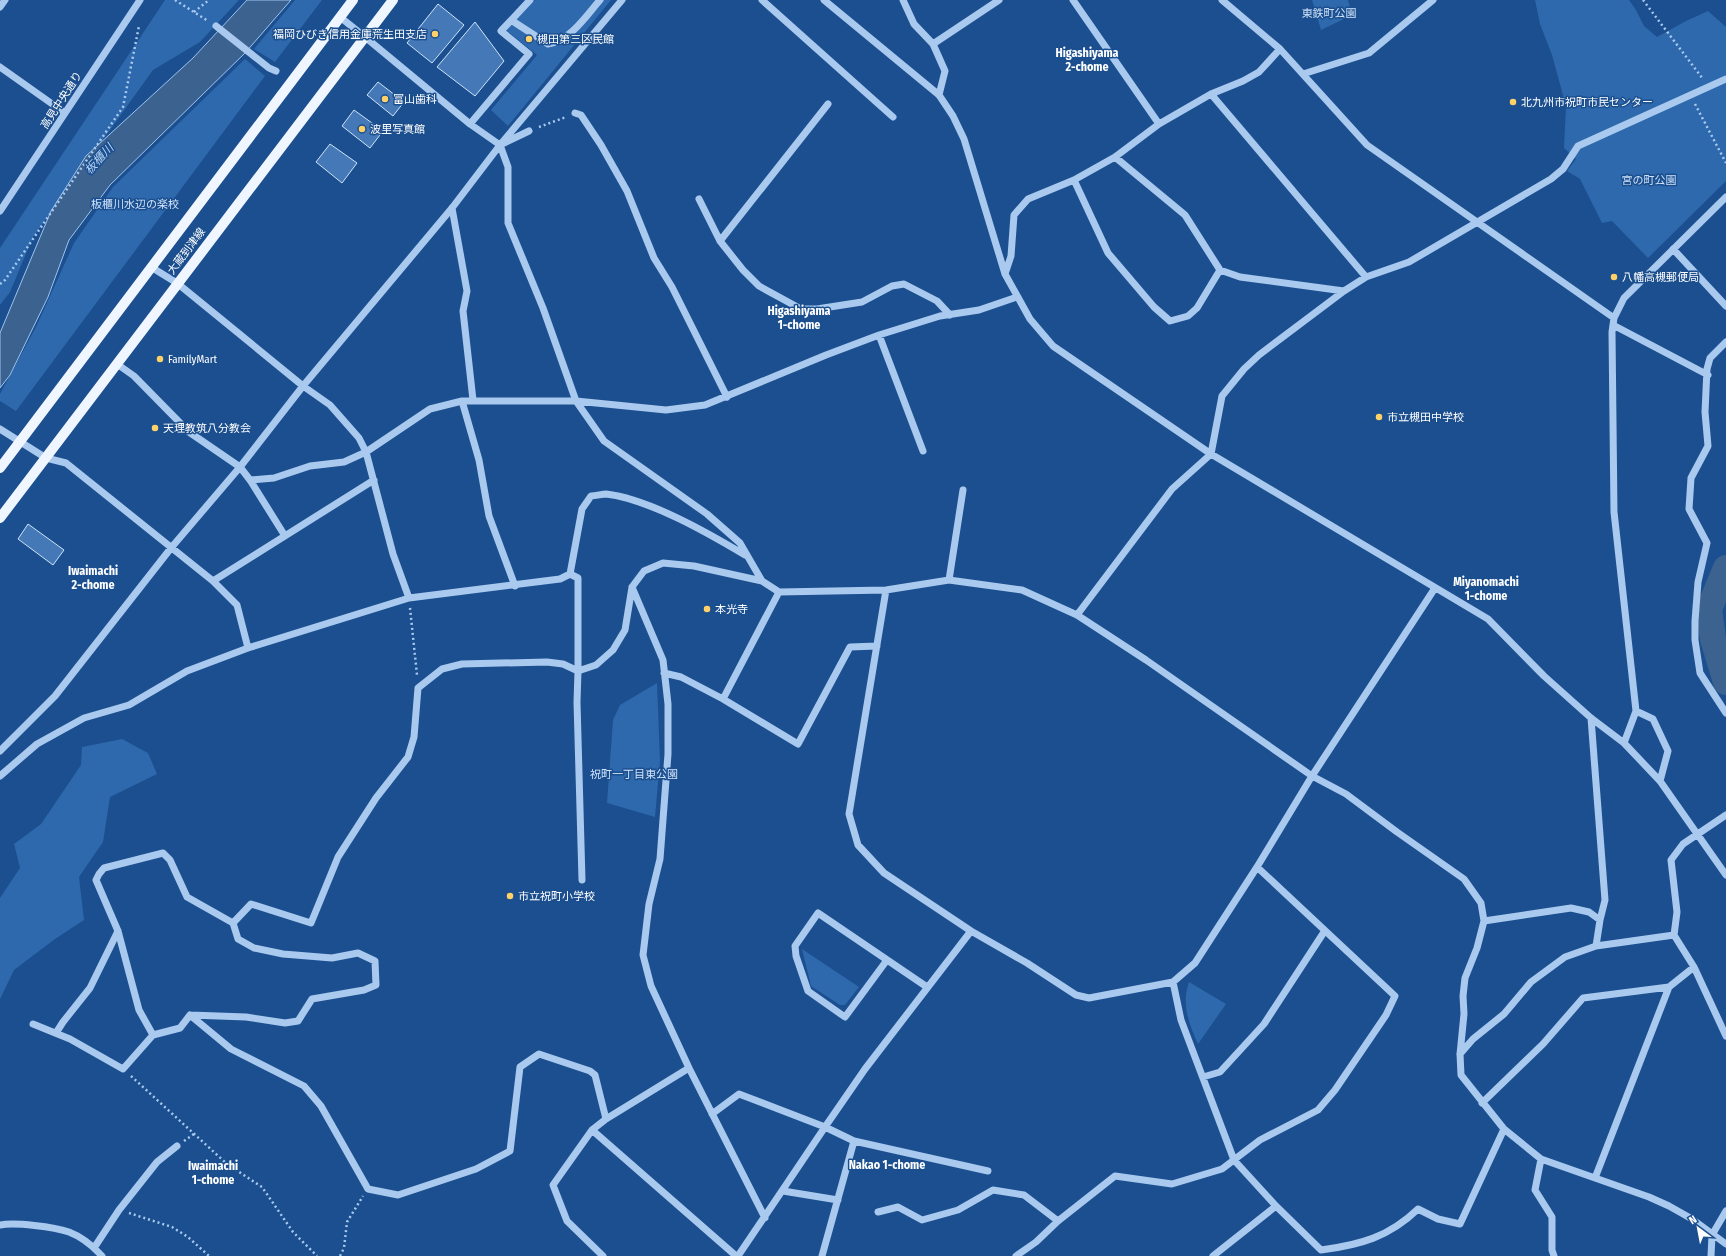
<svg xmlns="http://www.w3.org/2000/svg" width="1726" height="1256" font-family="'Fira Sans Condensed','Noto Sans JP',sans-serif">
<rect width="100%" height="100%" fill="#1b4f8f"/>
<path fill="#2e69ad" d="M165 0H239L200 42 153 70 33 237 10 292 0 305V248Z
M295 0H322L275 62 254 49Z
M535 0H611L508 126 491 110 537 55 506 30Z
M1312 0H1348L1352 15 1321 30Z
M1535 0H1629L1636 10 1644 26 1657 37 1686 21 1708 11 1726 27V181L1648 258 1612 221 1602 223 1580 179 1567 171 1576 159 1564 148 1566 106 1552 55 1540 24Z
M245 59 265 76 16 411 0 401V394L36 327 74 243 113 187Z
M657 683 660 761 655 817 607 803 613 720 620 705Z
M122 739 148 753 157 774 110 797 103 842 79 877 84 920 55 939 14 970 0 999V898L20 868 14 844 41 824 81 765 82 747Z
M802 949 859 987 845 1005H840L811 986Z
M1189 982 1226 1004 1198 1044C1189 1024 1181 1004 1189 982Z"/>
<path fill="#3c6290" stroke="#9cc4f0" d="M247 0H291L245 53 110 185 69 240 48 297 10 375 0 388V333L51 211 86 156 193 58Z"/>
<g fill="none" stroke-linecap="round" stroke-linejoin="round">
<path stroke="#3c6290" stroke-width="26" d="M1726 568 1709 609 1713 639 1726 682"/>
</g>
<path fill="#4478b7" stroke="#cfe3fa" d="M438 4 464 25 432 63 407 43Z
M475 22 504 61 475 96 437 67Z
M378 82 404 102 393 116 367 95Z
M354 110 383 131 370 148 342 126Z
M330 144 357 163 342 183 316 162Z
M28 524 64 550 53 565 18 539Z"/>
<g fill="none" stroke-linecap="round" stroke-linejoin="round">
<path stroke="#a9c9ee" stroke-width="2.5" stroke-dasharray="2 3" stroke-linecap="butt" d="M175 0 208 21
M1643 0 1703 79
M194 12 209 0
M1695 104 1726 163
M539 127 566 117
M0 284 5 280 123 107 139 26
M410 608 417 675
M131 1076 227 1164 262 1187 293 1232 317 1256
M184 1141 194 1134
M129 1213 172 1227 188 1237 209 1256
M340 1256 344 1248 347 1222 363 1196"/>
<path stroke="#a9c9ee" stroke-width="7" d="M762 0 893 117
M824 0 939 95 953 116 964 139 1005 274 1030 319 1053 346 1211 454 1488 619 1544 676 1591 718 1624 743 1660 781 1726 875
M903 0 914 24 933 44 945 71 939 95
M1073 0 1159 124
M1222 0 1280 49 1367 145 1614 318
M0 7 5 0
M340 17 365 37 470 124 500 145 508 167V223L543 308 576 401 604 441 707 514 740 543 762 581 779 592 886 590 949 580 1022 590 1077 615 1146 660 1312 776 1346 794 1397 832 1464 879 1481 903 1484 921 1477 948 1465 978 1463 996 1464 1014 1460 1054 1461 1075 1504 1129 1541 1159 1649 1197 1669 1206 1692 1219 1726 1244
M514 22 548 44C570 41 586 16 600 0
M216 26 269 68 276 71
M933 44 999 0
M0 67 65 113
M1303 74 1369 53 1433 0
M1211 94 1366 277
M575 113 581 115 601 145 627 191 654 258 672 287 727 397
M470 124 529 54 501 31 530 0
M502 144 529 131
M1115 157 1185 215 1220 270 1240 277 1344 291
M1074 180 1108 253 1154 307 1170 321 1188 316 1197 308 1220 270
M699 199 720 241 743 270 759 286 801 309H817L862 302 892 286 904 284 937 301 950 315
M452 208 467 291 463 311 473 400
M0 211 140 0
M720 241 828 104
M1673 249 1726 306
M151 267 177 283 303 386 330 405 359 438 366 452 393 554 409 598
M1005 274 1011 256 1014 215 1028 199 1074 180 1115 157 1159 124 1211 94 1243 81 1259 72 1280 49
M1613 325 1708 375
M879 335 923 451
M1726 342 1710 358 1707 369 1705 412 1708 446 1691 478 1689 509 1707 543 1698 582 1695 621V640L1700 673 1726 713
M117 364 134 376 189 432 240 467 250 480 285 536
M462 401 479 460 489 516 515 586
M0 429 46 458 66 463 213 581 237 605 248 648
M250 480 274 478 310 466 344 462 366 452 430 409 462 401H576L666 410 705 405 826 355 879 335 940 316 979 310 1017 297
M949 580 963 490
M213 581 374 480
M632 587 663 660 668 704V754L660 859 649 904 643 955 651 986 689 1068 765 1218
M886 590 849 814 858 845 884 873 971 931 1027 963 1076 995 1089 998 1173 982 1195 963 1257 867 1312 776 1435 588
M1077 615 1172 489 1211 454 1222 396 1244 369 1259 355 1344 291 1366 277 1409 262 1551 179 1563 169 1578 146 1726 79
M664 673 681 677 723 699 798 744 850 647 877 646
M723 699 779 592
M1636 711 1653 719 1668 751 1660 781
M1591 718 1605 900 1600 920
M1624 743 1636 711 1614 512 1612 332 1614 318 1624 298 1726 197
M0 751 55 696 171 548 240 467 303 386 452 208 500 145 622 0
M0 776 37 744 84 718 129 705 187 671 248 648 409 598 560 579 570 574 582 509 591 496C596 496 602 494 606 494 649 499 708 533 745 555
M1726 815 1683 844 1671 860 1677 912 1674 935 1694 967 1726 1036
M163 853 170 860 187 897 233 923 238 939 254 948 283 954 332 958 358 953 375 961 376 985 364 990 312 999 298 1021 285 1023 246 1017 190 1015 180 1028 153 1035 139 1010 118 931 96 880 99 874 104 868Z
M582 880 577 702 578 671 596 665 613 650 625 630 632 587 644 571 663 563 694 566 762 581
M233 923 251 904 311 923 338 857 376 798 408 757 414 737 418 688 442 669 462 664 547 662 563 664 578 671V578L570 574
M1596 946 1674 935
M887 960 845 1017 808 991 796 956 795 946 818 913 927 987
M1173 982 1181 1020 1234 1160 1276 1206 1321 1250C1360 1245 1389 1237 1418 1209L1438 1219 1460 1224 1504 1129
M190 1015 231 1049 304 1086 321 1106 368 1189 398 1195 476 1169 510 1151 520 1067 539 1054 590 1071 595 1075 606 1119
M33 1024 70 1039 123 1069 153 1035
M56 1033 63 1022 90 988 118 931
M1460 1054 1473 1039 1504 1014 1531 982 1565 957 1596 946 1600 920 1589 912 1571 908 1484 921
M1203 1077 1220 1072 1264 1024 1324 932
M1482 1103 1543 1044 1583 998 1669 987
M712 1114 739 1094 825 1127 865 1069 971 931
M592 1130 736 1256
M1541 1159 1535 1190 1552 1217V1250L1554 1256
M1595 1178 1669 987 1694 967
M783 1191 838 1200
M878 1212 898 1207 922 1220 958 1210 993 1190 1024 1195 1058 1221
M0 1225C15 1222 54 1227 69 1232 82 1237 93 1246 102 1256
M94 1248 119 1210 157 1162 177 1146
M603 1256 567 1221 553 1185 592 1130 606 1119 689 1068
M738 1256 825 1127 854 1141 988 1171
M822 1256 854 1141
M1016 1256 1036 1242 1058 1221 1115 1176 1172 1184 1222 1169 1260 1140 1318 1110 1335 1090 1386 1015 1395 996 1257 867
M1213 1256 1276 1206
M1711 1256 1712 1235 1726 1211"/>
<path stroke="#f0f6ff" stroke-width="10" d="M0 468 353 0
M0 518 393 0"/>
</g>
<g fill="#ffd166" stroke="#1b4f8f" stroke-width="1.5">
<circle cx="435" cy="34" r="4"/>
<circle cx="529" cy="39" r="4"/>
<circle cx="385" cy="99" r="4"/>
<circle cx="1513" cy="102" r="4"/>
<circle cx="362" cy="129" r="4"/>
<circle cx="1614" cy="277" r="4"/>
<circle cx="160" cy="359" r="4"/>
<circle cx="1379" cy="417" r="4"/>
<circle cx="155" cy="428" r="4"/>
<circle cx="707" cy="609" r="4"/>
<circle cx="510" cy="896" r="4"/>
</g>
<g text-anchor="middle" stroke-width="3" stroke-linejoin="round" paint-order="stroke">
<g font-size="11" fill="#cfe3fa" stroke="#1b4f8f">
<text x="1329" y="17">東鉄町公園</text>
<text x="1649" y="184">宮の町公園</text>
<text x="135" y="208">板櫃川水辺の楽校</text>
<text x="634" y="778">祝町一丁目東公園</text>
</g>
<g font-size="11" fill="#fff" stroke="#1b4f8f" text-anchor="start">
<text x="427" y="38" text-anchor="end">福岡ひびき信用金庫荒生田支店</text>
<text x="537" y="43">槻田第三区民館</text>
<text x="393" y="103">富山歯科</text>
<text x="1521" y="106">北九州市祝町市民センター</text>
<text x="370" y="133">波里写真館</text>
<text x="1622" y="281">八幡高槻郵便局</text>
<text x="168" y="363">FamilyMart</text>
<text x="1387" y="421">市立槻田中学校</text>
<text x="163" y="432">天理教筑八分教会</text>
<text x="715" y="613">本光寺</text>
<text x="518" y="900">市立祝町小学校</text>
</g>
<g font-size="11" fill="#fff" stroke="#1b4f8f">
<text transform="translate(61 100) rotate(-57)" y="4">高見中央通り</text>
<text transform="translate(186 251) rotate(-53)" y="4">大蔵到津線</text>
</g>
<g font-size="12" font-weight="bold" fill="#fff" stroke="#1b4f8f">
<text x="1087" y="57">Higashiyama<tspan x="1087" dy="14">2-chome</tspan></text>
<text x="799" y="315">Higashiyama<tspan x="799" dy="14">1-chome</tspan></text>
<text x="93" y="575">Iwaimachi<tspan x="93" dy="14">2-chome</tspan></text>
<text x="1486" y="586">Miyanomachi<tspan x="1486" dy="14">1-chome</tspan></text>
<text x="887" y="1169">Nakao 1-chome</text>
<text x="213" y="1170">Iwaimachi<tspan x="213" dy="14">1-chome</tspan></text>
</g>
<g font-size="12" font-style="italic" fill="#b5d3f5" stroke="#1b4f8f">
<text transform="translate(99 159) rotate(-47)" y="4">板櫃川</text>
</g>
</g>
<g transform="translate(1698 1228) rotate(328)" stroke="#1b4f8f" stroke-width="3" paint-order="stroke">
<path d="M0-3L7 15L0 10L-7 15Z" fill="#ffffff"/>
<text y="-6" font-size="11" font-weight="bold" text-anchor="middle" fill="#ffffff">N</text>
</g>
</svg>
